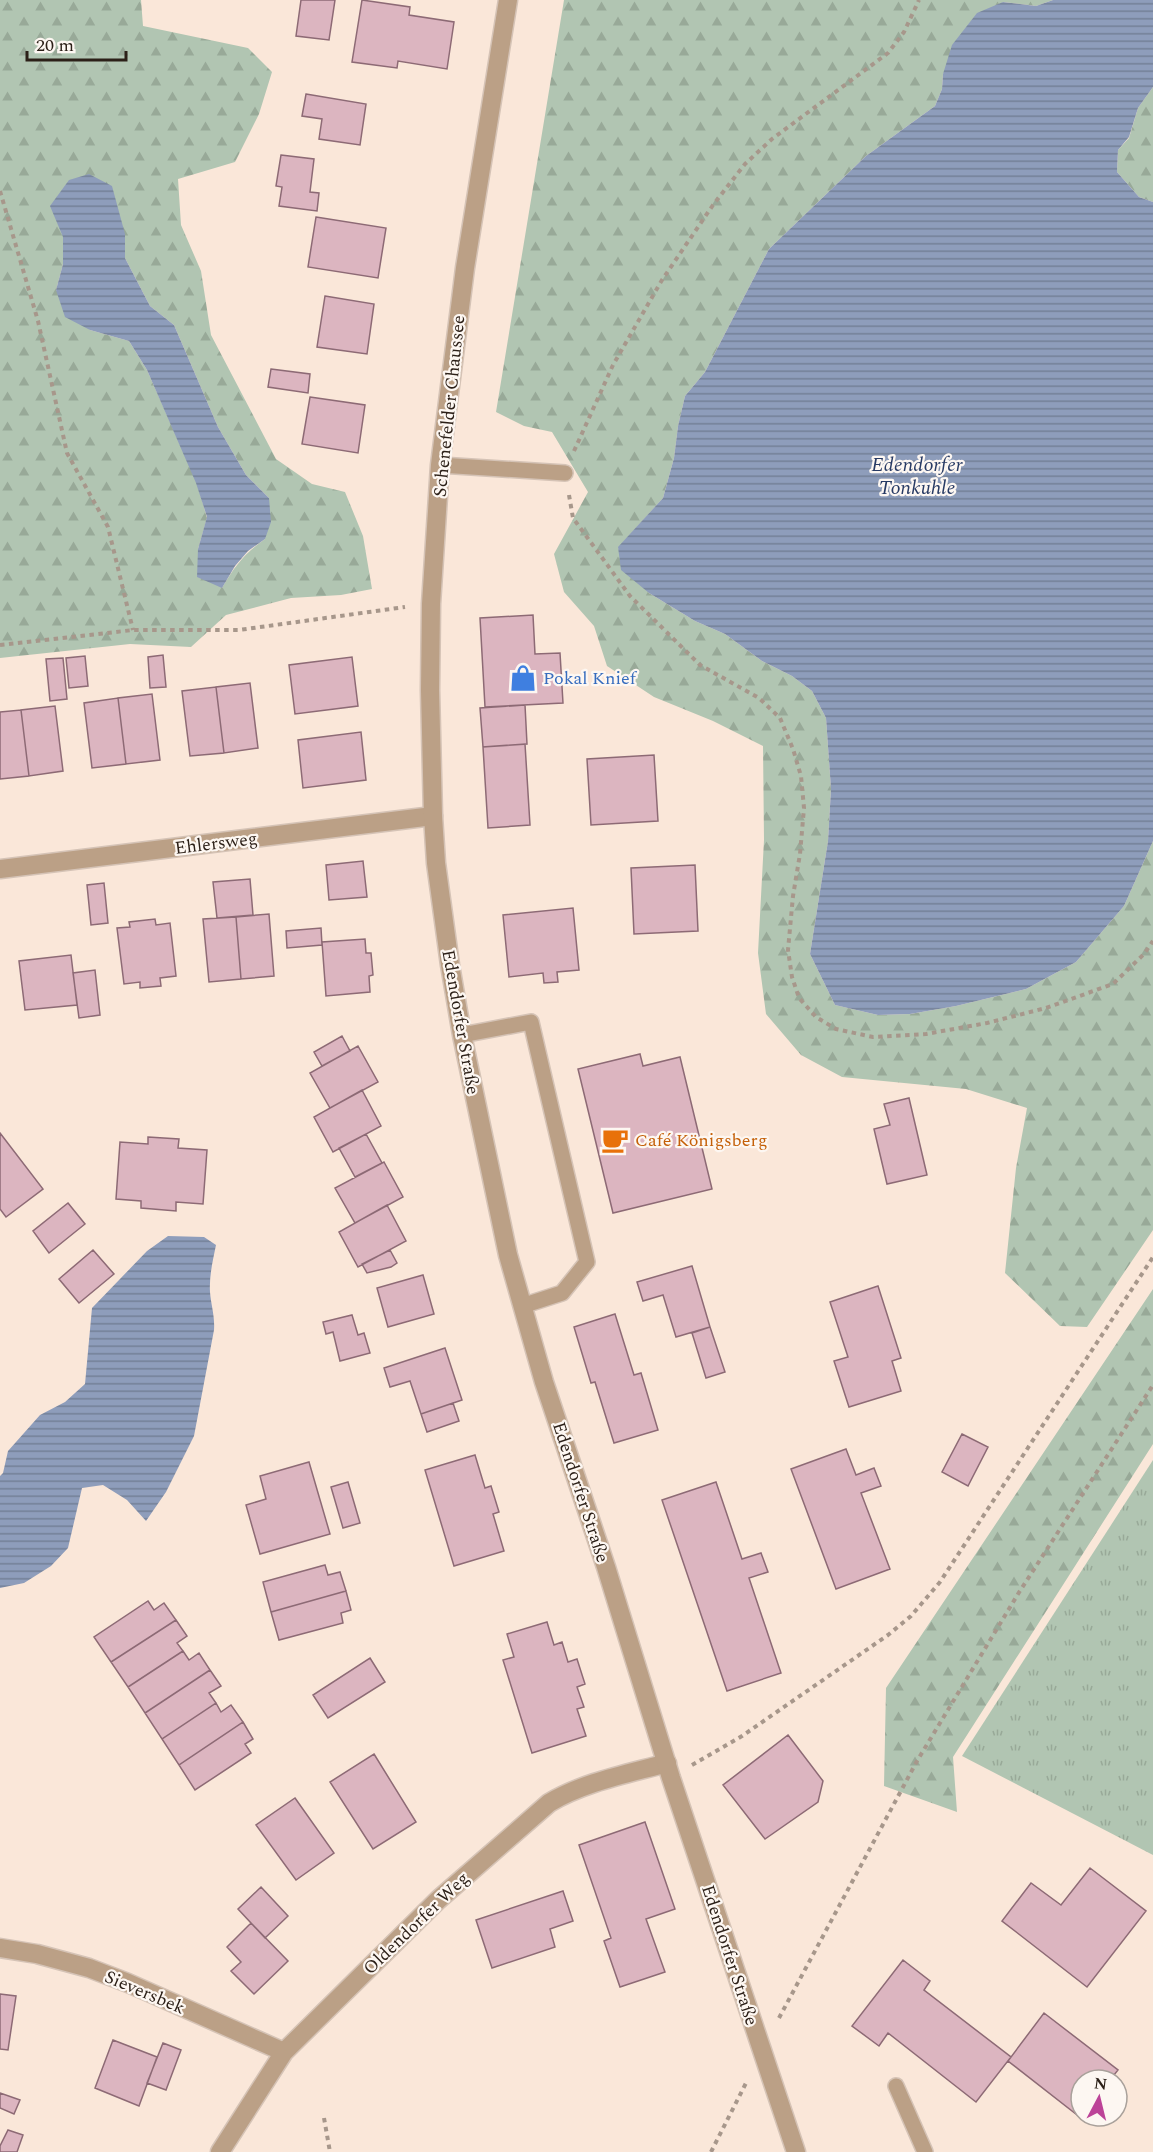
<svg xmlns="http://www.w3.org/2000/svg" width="1153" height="2152" font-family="Spectral,serif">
<defs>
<pattern id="grass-tufts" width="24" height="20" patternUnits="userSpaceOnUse" patternTransform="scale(1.5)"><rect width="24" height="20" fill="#b1c5b2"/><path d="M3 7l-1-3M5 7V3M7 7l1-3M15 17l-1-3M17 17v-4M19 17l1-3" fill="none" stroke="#98a998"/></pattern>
<pattern id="forest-firs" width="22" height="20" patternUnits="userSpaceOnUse" patternTransform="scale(1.5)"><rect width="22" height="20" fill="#b1c5b2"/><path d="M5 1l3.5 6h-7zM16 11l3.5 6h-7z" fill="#98a998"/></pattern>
<pattern id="water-rules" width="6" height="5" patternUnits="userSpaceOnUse" patternTransform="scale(1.5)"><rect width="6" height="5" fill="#8e9dbb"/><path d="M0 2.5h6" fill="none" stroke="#748097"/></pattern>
</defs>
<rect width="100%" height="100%" fill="#fae7d9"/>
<path fill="url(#grass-tufts)" d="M1153 1460V1855L962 1756Z"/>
<path fill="url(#forest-firs)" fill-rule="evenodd" d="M0 0H141L143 26 248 48 272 72 259 114 235 162 178 179 181 225 201 271 211 335 276 459 312 484 345 492 363 536 372 589 341 595 291 598 226 615 191 647 130 644 0 658ZM125 234V258L150 306 174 325 218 427 246 475 269 498 265 539C244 554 235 566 222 588L198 549 207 518 197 483 147 370 129 341 90 330 56 290 63 264V237Z
M564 0H1053L1036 6 1003 2 943 74 942 89 935 106 866 156 769 249 705 372 685 396 678 426 674 458 663 498 618 548 649 593 695 621 725 634 762 661 792 676 812 691 826 718 831 789 828 841 810 954 835 1005 878 1015 910 1014 956 1006 1026 989 1076 962 1124 906 1153 841V1230L1087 1327 1060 1326 1005 1273 1016 1168 1027 1108 966 1089 842 1077 801 1055 766 1014 758 953 764 840 763 746 713 721 654 697 607 666 594 626 564 592 554 554 588 492 552 432 524 426 496 412Z
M1153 87V202L1139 197 1117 172 1118 150 1129 138 1138 108Z
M1153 1289V1444L953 1757 957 1812 884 1786 886 1688Z"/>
<path fill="url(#water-rules)" d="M1053 0H1153V87L1138 108 1129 137 1118 150 1117 172 1139 197 1153 202V841L1124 906 1076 962 1026 989 956 1006 910 1014 878 1015 835 1005 810 954 828 841 831 789 826 718 812 691 792 676 762 661 725 634 695 621 649 593 621 570 618 547 663 498 674 458 678 426 685 396 705 372 769 249 866 156 935 106 942 89 943 74 952 45 977 13 1003 2 1036 6Z
M89 174 112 186 125 234V258L150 306 174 325 218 427 246 475 269 498 271 522 265 539 248 551 235 566 222 588 197 577 198 549 207 517 196 483 147 370 129 341 90 330 65 317 56 290 63 264V237L50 206 69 180Z
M168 1236 204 1237 216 1245C213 1260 209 1276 210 1292 211 1305 215 1316 214 1330L194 1436 166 1492 146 1521 127 1500 103 1485 82 1488 68 1548 51 1566 24 1583 0 1588V1476L3 1473 8 1451 40 1415 65 1402 85 1384 92 1308 147 1251Z"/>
<path fill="#dcb5c0" stroke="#8d6a75" stroke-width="1.5" d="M301 0H335L329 40 296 36Z
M362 0 410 7 409 15 454 22 447 69 398 61 397 68 352 62Z
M306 94 366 104 360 145 319 139 322 119 302 116Z
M281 155 314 159 310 192 319 193 317 211 279 206 282 187 276 186Z
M316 217 386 228 378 278 308 267Z
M325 296 374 304 367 354 317 347Z
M271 369 310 374 308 393 268 387Z
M310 397 365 405 358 453 302 444Z
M533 615 535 654 560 653 563 703 485 707 480 618Z
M163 655 166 687 150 688 148 657Z
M85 656 88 686 69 688 66 658Z
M352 657 358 706 295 714 289 665Z
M63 658 67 699 50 701 46 659Z
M250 683 258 748 224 753 216 687Z
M216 687 224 753 190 756 182 691Z
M152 694 160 760 126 764 118 698Z
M118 698 126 764 92 768 84 703Z
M525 705 527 744 483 747 480 708Z
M55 706 63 771 29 776 21 710Z
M21 710 29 776 0 779V712Z
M361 732 366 780 303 788 298 740Z
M525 744 530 825 488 828 483 747Z
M654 755 658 821 591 825 587 759Z
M363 861 367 897 329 900 326 865Z
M695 865 698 931 634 934 631 868Z
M250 879 253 915 217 918 213 882Z
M104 883 108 923 91 925 87 885Z
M573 908 579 970 557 972 558 982 544 983 543 973 509 977 503 915Z
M269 914 274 976 241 979 236 917Z
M236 917 241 979 209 982 203 919Z
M155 919 156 925 170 923 176 976 160 978 161 986 140 988V982L124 984 117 928 130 927 129 922Z
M321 928 322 945 287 948 286 931Z
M365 939 366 953H371L373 975 369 976 370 992 326 996 322 942Z
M71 955 77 1005 25 1010 19 961Z
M95 970 100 1015 79 1018 73 973Z
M342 1036 350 1051 322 1066 314 1052Z
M358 1046 378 1082 330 1108 310 1073Z
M640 1054 643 1066 680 1057 712 1189 613 1213 578 1069Z
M362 1090 381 1126 333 1152 314 1117Z
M909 1098 927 1175 887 1184 874 1129 890 1125 884 1104Z
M0 1133 43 1189 6 1217 0 1209Z
M366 1134 382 1163 355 1177 339 1148Z
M148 1137 179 1139 178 1148 207 1150 203 1204 176 1202V1211L141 1208V1201L116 1199 120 1142 148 1144Z
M384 1162 403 1197 355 1223 335 1188Z
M68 1203 85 1224 49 1253 33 1231Z
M387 1205 406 1241 358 1267 339 1232Z
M93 1250 114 1274 79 1303 59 1279Z
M390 1250 397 1263 391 1267 367 1273 362 1264Z
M692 1266 710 1327 676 1337 663 1295 643 1301 637 1282Z
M423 1275 434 1314 388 1327 377 1288Z
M878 1286 901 1358 892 1361 901 1391 849 1407 834 1361 848 1357 830 1302Z
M615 1314 634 1375 641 1373 658 1430 614 1443 595 1382 591 1383 574 1327Z
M352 1315 358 1335 364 1333 370 1353 340 1361 333 1332 326 1334 323 1322Z
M710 1327 725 1372 706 1378 692 1333Z
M445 1348 462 1400 421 1414 410 1381 390 1387 384 1368Z
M453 1403 459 1421 427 1432 421 1414Z
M962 1434 988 1447 968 1486 942 1472Z
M846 1449 856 1475 874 1468 881 1486 861 1493 890 1569 836 1589 791 1469Z
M475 1455 485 1488 491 1486 499 1512 493 1514 504 1551 454 1566 425 1470Z
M309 1462 330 1534 260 1554 246 1505 266 1499 260 1476Z
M348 1482 360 1523 343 1528 331 1487Z
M716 1482 742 1559 761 1553 768 1572 749 1578 781 1673 727 1691 662 1500Z
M325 1565 328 1575 340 1572 346 1591 271 1612 263 1582Z
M346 1591 351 1610 341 1613 343 1623 279 1640 271 1612Z
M148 1601 154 1610 164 1603 176 1620 111 1662 94 1637Z
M176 1620 187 1636 177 1643 183 1651 128 1687 111 1662Z
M547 1622 554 1645 562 1642 568 1662 577 1659 585 1684 577 1687 584 1707 577 1709 586 1736 532 1753 503 1660 514 1657 507 1634Z
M183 1651 189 1660 199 1653 210 1670 145 1713 128 1687Z
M370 1658 385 1682 328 1718 313 1695Z
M210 1670 221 1686 209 1693 216 1703 162 1739 145 1713Z
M216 1703 221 1712 231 1705 243 1722 179 1765 162 1739Z
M243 1722 253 1739 245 1744 251 1753 195 1790 179 1765Z
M788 1735 823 1781 818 1802 765 1839 723 1785Z
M374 1754 416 1822 373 1849 330 1782Z
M295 1798 334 1853 296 1880 256 1825Z
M645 1822 675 1909 646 1919 665 1972 620 1987 604 1941 611 1938 579 1845Z
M1090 1868 1146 1911 1087 1987 1002 1921 1031 1883 1061 1905Z
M261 1887 288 1916 265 1938 238 1909Z
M563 1891 573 1921 550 1929 555 1947 492 1968 476 1920Z
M251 1923 288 1961 254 1994 231 1971 241 1962 227 1947Z
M903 1960 930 1981 924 1990 1011 2057 976 2102 888 2033 879 2046 852 2026Z
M0 1994 16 1996 8 2050 0 2049Z
M1044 2013 1118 2070 1110 2080H1081V2118L1008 2061Z
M113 2040 157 2057 139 2106 95 2088Z
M163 2043 181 2050 166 2090 147 2083Z
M0 2093 20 2100 14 2114 0 2108Z
M8 2130 23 2135 17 2152H0V2146Z"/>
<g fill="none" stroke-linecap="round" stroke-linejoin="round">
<defs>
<path id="service" d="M440 465 565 473
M462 1035 531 1022 587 1262 562 1293 522 1306
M896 2086 925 2152"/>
<path id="minor" d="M0 869 433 816
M0 1948 37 1954 89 1968 128 1983 284 2052
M220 2152 284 2052 438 1900 549 1803C584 1782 627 1774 667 1763"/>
<path id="tertiary" d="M508 0 465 268 440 465 431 604 430 690 433 816 436 863 450 965 462 1035 508 1255 544 1382 606 1567 671 1778 796 2152"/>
</defs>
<use href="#service" stroke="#d5c3b6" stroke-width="18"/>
<use href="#minor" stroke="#d5c3b6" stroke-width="21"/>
<use href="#tertiary" stroke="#d5c3b6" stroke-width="21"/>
<path stroke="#a7978b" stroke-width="4" stroke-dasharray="4.5 4.5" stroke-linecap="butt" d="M0 191 38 321 67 453 108 527 133 630
M574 451 613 365 662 280 713 205 745 164 772 139 888 53 904 32 919 0
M569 495 573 518 630 596 700 665 759 698 780 718 793 749 801 776 804 808 800 854 793 896 788 950 792 977 799 998 816 1017 836 1029 873 1037 926 1034 987 1023 1046 1008 1113 984 1144 954 1153 941
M0 645 133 630H239L405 607
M692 1765 742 1736 888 1635 911 1616 940 1582 1153 1257
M779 2018 917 1761 1018 1594 1153 1385
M324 2118 330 2152
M711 2152 746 2083"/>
<use href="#service" stroke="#bba086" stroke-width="15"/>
<use href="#minor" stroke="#bba086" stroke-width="18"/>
<use href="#tertiary" stroke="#bba086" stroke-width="18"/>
</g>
<defs>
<symbol id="shop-bare" viewBox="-9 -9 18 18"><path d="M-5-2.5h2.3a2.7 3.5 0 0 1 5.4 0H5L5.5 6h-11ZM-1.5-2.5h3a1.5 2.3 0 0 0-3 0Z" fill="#3f7fe0" stroke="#fdf7f2" stroke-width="2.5" paint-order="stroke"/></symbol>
<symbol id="cafe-bare" viewBox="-9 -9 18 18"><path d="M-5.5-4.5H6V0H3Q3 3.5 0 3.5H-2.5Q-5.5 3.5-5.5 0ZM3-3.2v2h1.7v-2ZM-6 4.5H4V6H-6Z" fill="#e8710a" stroke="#fdf7f2" stroke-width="2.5" paint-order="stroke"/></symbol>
</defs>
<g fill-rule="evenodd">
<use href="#shop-bare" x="504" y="659" width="38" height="38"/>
<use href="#cafe-bare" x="596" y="1121" width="38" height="38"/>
</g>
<g text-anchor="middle" stroke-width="4.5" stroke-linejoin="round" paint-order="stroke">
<g font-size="18" fill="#2c2018" stroke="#fdf7f2">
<text transform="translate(449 406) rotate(-84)" y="6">Schenefelder Chaussee</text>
<text transform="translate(216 843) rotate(-7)" y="6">Ehlersweg</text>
<text transform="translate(461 1022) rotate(80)" y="6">Edendorfer Straße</text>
<text transform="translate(581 1492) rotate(72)" y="6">Edendorfer Straße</text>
<text transform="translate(416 1923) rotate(-44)" y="6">Oldendorfer Weg</text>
<text transform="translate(730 1955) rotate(72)" y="6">Edendorfer Straße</text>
<text transform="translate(145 1992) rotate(23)" y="6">Sieversbek</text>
</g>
<g font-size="18" fill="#366cbe" stroke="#fdf7f2" text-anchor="start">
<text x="543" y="684">Pokal Knief</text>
</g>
<g font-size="18" fill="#c56008" stroke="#fdf7f2" text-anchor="start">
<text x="635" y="1146">Café Königsberg</text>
</g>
<g font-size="20" font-style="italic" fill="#273a64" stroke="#fdf7f2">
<text x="917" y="471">Edendorfer<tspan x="917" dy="23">Tonkuhle</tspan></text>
</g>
</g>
<g transform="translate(1099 2098) rotate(7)"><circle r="28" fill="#fdf7f2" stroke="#a9a19b" stroke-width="1.5"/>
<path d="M0-4.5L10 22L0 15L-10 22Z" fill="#bc4398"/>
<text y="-9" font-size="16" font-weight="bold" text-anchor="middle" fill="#2c2018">N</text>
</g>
<path d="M27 51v9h99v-9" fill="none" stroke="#2c2018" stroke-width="3"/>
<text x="36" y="51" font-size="18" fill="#2c2018" stroke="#fdf7f2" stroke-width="4.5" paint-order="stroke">20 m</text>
</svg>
